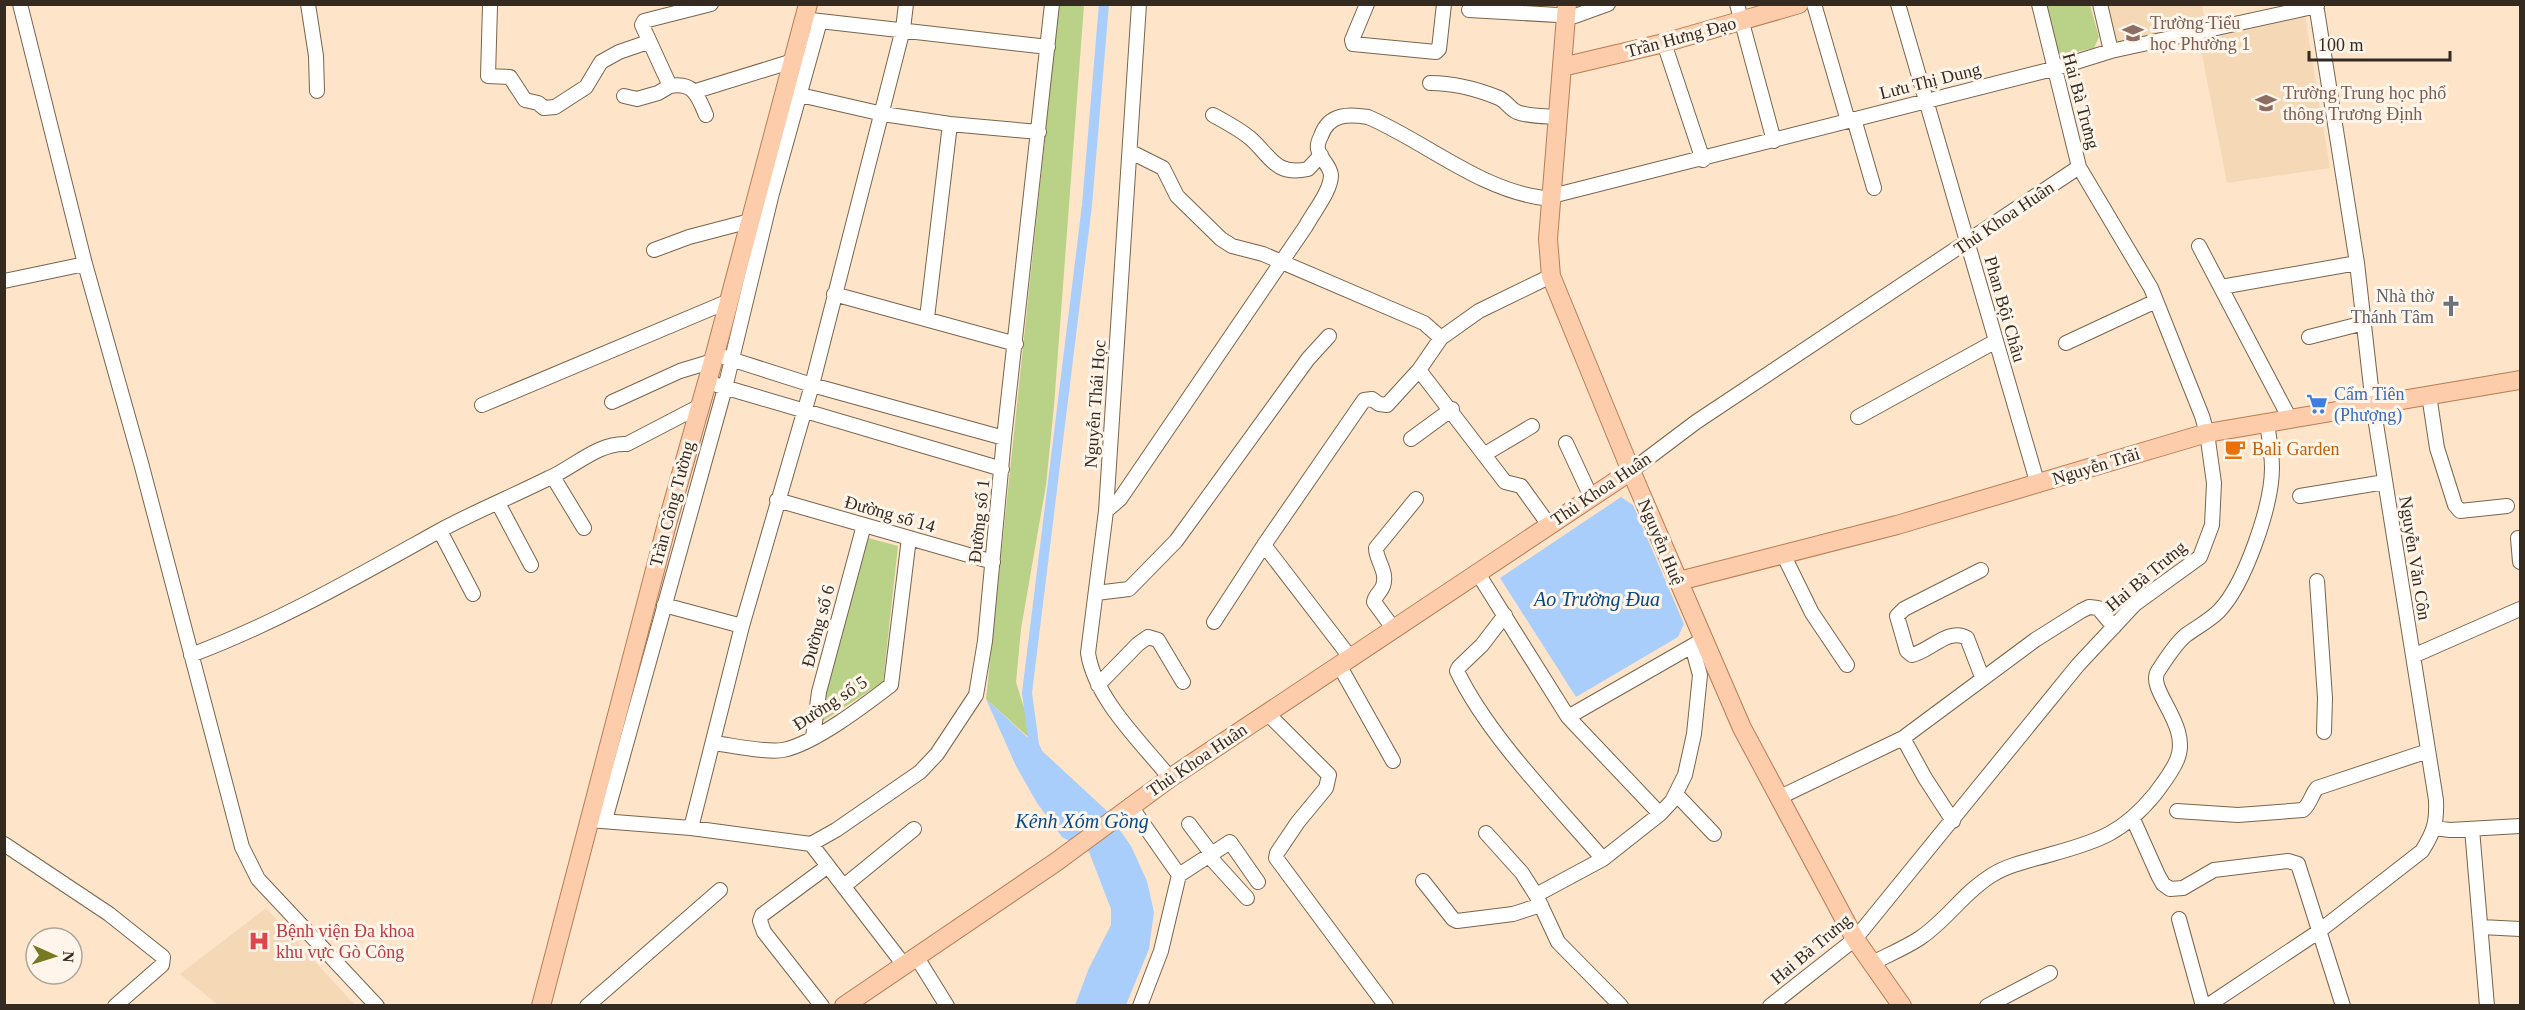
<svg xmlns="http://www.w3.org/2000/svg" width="2525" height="1010" font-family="Georgia,serif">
<rect width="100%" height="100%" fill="#fee5ca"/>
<path fill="#f5d8b6" d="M2101 5H2202L2205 22 2111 44Z
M2305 16 2330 168 2227 183 2199 39Z
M266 908 355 1005H218L180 974Z"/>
<path fill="#b9d288" d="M1059 5H1084L1054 406 1046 485 1021 629 1016 682 1035 743 986 699Z
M2039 5H2090L2099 37 2094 48 2058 56Z
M861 536 898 546 883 682 820 723 813 722Z"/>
<path fill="#a9cefb" d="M1621 497 1633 505 1684 624 1678 637 1576 697 1500 578Z
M986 699 1106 810 1131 846 1147 881 1154 912 1149 949 1126 1005H1075L1089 968 1111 925V909L1089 852 1062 837 1037 803 1016 766Z"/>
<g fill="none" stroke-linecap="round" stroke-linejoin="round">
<path stroke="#a9cefb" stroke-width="10" d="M1038 754 1034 745 1027 693 1087 205 1104 4"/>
<defs>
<path id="minor" d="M20 4 85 264 141 463 242 847 258 879 377 1006
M308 4 316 56 317 91
M1139 4 1106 511 1088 653C1095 699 1141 742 1170 778
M1367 4 1352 40 1353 44 1436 52 1439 49 1444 4
M1737 4 1774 141
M1814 4 1848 121
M1898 4 2038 485
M2100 4 2111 51
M490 6 488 76 510 77 525 100 538 103 544 108 555 107 586 87 601 62 619 52 648 42
M1469 10 1575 16 1608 4
M811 20 1048 47
M1664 43 1703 160
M1430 83C1454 83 1477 89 1499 98 1506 101 1510 109 1517 112 1530 117 1546 116 1559 117
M696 91 793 61
M800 95 883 114 950 124 1039 132
M624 96 637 99 658 93 670 86
M706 115C698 96 694 82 670 86L642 25 644 21 711 4
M1213 115C1226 122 1239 129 1250 138 1271 156 1274 176 1308 169L1321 155
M1854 119 1874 188
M1131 152 1163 168 1177 196 1221 239 1232 246 1263 254 1424 323 1441 338 1419 370 1387 405 1379 404 1372 399 1364 400 1264 545 1214 622
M2199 246 2290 419
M654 250 689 237 750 221
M4 281 85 264
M2221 287 2357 263
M834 294 1016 344
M927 318 950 124
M2309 337 2364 323
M1441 338 1479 311 1551 276
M2066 343 2156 301
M724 357 812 385 1004 438
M1419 370 1505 482 1521 486 1549 525
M717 385 1002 469
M2429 395 2437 448 2455 505 2460 511 2507 506
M612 402 680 371 713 361
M482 405 729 301
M1858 417 1996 341
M1411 439 1452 409
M1566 443 1591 497
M1485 454 1532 426
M1631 471 1696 422 2079 167
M553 477 584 528
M2300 496 2385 482
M777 500 993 562
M498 503 531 565
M1106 511 1120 499 1306 226C1314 211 1331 191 1331 175 1330 165 1320 159 1318 149 1317 145 1319 140 1321 136 1329 113 1349 114 1368 117 1426 142 1480 190 1544 198L2053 69 2111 51 2317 6
M440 531 473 594
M2518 538 2520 562
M1264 545 1350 657
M1783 554 1812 613 1847 665
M1981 570 1904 609 1897 616 1907 651 1912 655C1930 651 1949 627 1967 638L1982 677
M1477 572 1568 717 1660 814 1672 801 1685 775 1694 734 1700 675 1692 646
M2317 581 2325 698 2324 732
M1096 593 1129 589 1176 541 1308 359 1329 336
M664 605 742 626
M1505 615 1482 645 1459 667 1457 671C1488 736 1555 803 1603 859
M1393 628 1374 602C1375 595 1381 592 1383 586 1388 571 1376 561 1376 548L1416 499
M191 655C277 623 358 576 439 531 474 512 513 496 549 478 574 467 599 442 627 444L700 406
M2413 656 2520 609
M1339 665 1393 761
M1098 685 1138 644 1148 637 1158 640 1183 682
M1267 713 1329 775 1326 788 1298 822 1277 853 1276 858 1386 1006
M1568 717 1699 642
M813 737 819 692 864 525
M1903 738 1925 778 1953 821
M713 743C731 745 767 753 783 750 814 744 865 705 891 685L909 538
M1676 794 1714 834
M1778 798 1903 738 2035 640 2081 611 2089 607 2098 608 2114 627
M1130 805 1179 875
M2177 811 2238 815 2303 810C2311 803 2311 795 2317 788L2428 751
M2133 819 2158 875 2163 884 2170 889 2183 888 2214 870 2288 861 2298 864 2343 1006
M589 820 691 828 811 844 836 830 920 772 937 754 976 695 985 641 1004 438 1052 4
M605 820 725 388 772 193 820 21
M1189 824 1211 853
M691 828 742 626 812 385 903 29 906 4
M2434 828 2450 830 2520 826
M2472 829 2487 1006
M1486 833 1522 873 1536 895 1603 859 1660 814
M4 844 109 914 163 957 162 965 115 1006
M811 844 904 965
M1208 855 1247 898
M1423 881 1453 919 1457 921 1513 914 1541 905
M844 886 914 829
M1536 895 1558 942 1621 1006
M2179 919 2203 1006
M2481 927 2520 929
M916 956 947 1006
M1872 963C1888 955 1905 948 1920 938 1947 920 1964 892 1992 875 2010 864 2032 860 2052 854 2099 841 2123 833 2155 794 2163 783 2172 772 2177 760 2192 725 2146 690 2158 671 2166 659 2175 644 2186 635 2197 627 2209 621 2219 611 2245 584 2272 505 2272 468 2272 453 2269 437 2267 423
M587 1006 720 890
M822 1006 764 932 760 921 762 915 828 866
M1140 1006 1161 951 1179 875 1230 842 1258 882
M1770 1006 1855 939 2078 665 2135 604 2200 557 2212 525 2214 483 2207 433 2202 416 2151 288 2079 167 2039 4
M1987 1006 2050 973
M2207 1006 2318 932 2422 851C2434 832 2437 822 2436 800L2373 405 2357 263 2316 4"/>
<path id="major" d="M1567 4 1548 239 1551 276 1631 471 1742 728 1855 939 1902 1006
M1562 67 1664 43 1799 4
M1679 581 1897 525 2207 433 2520 380
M541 1006 667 524 715 354 808 4
M844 1006 1056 862 1170 778 1631 471"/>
</defs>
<use href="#minor" stroke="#79644c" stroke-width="16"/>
<use href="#major" stroke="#b57d56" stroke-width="20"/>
<use href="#minor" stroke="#fff" stroke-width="14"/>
<use href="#major" stroke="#fdccab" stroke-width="18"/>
</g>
<defs>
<symbol id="school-bare" viewBox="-9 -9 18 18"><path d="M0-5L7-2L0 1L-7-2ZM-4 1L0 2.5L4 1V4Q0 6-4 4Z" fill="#8d6e63" stroke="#fff5ea" stroke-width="2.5" paint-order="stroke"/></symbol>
<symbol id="church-bare" viewBox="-9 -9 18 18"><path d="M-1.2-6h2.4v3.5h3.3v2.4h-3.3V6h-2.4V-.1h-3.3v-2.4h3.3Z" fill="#6b7280" stroke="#fff5ea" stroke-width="2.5" paint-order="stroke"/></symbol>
<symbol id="supermarket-bare" viewBox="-9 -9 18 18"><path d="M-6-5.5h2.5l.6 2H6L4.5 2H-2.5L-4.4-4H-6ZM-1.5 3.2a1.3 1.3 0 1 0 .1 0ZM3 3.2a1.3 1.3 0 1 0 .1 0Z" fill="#3f7fe0" stroke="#fff5ea" stroke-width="2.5" paint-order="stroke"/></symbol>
<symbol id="cafe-bare" viewBox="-9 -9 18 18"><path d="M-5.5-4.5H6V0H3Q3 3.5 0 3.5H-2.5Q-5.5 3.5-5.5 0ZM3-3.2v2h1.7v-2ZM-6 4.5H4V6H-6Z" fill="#e8710a" stroke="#fff5ea" stroke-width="2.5" paint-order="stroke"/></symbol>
<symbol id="hospital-bare" viewBox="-9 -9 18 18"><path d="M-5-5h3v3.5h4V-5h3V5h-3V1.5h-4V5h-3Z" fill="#e0444e" stroke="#fff5ea" stroke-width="2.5" paint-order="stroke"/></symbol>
</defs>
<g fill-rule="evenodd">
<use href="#school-bare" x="2118" y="18" width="30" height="30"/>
<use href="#school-bare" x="2251" y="88" width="30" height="30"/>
<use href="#church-bare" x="2436" y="291" width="30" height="30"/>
<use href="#supermarket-bare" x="2302" y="389" width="30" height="30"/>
<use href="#cafe-bare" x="2220" y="434" width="30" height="30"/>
<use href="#hospital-bare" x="244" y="926" width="30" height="30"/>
</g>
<g text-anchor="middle" stroke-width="6" stroke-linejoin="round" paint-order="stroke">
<g font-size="18" fill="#785e54" stroke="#fff5ea" text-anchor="start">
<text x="2150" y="29">Trường Tiểu<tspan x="2150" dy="21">học Phường 1</tspan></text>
<text x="2283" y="99">Trường Trung học phổ<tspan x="2283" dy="21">thông Trương Định</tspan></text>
</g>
<g font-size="18" fill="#342a20" stroke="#fff5ea">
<text transform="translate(1681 37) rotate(-15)" y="6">Trần Hưng Đạo</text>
<text transform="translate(1930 81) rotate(-14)" y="6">Lưu Thị Dung</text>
<text transform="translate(2081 101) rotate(75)" y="6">Hai Bà Trưng</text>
<text transform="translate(2004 218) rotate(-34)" y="6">Thủ Khoa Huân</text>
<text transform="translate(2005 309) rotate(74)" y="6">Phan Bội Châu</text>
<text transform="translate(1095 404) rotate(-86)" y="6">Nguyễn Thái Học</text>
<text transform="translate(2096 466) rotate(-17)" y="6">Nguyễn Trãi</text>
<text transform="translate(1601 489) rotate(-34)" y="6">Thủ Khoa Huân</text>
<text transform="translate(672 504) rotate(-75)" y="6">Trần Công Tường</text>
<text transform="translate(890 514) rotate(16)" y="6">Đường số 14</text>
<text transform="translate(979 521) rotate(-84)" y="6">Đường số 1</text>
<text transform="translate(1661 542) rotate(67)" y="6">Nguyễn Huệ</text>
<text transform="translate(2415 558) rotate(81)" y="6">Nguyễn Văn Côn</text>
<text transform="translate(2146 576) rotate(-40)" y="6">Hai Bà Trưng</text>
<text transform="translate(818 626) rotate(-75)" y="6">Đường số 6</text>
<text transform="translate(830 703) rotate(-33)" y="6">Đường số 5</text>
<text transform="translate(1197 760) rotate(-34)" y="6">Thủ Khoa Huân</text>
<text transform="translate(1811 949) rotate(-40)" y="6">Hai Bà Trưng</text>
</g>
<g font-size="18" fill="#5b616d" stroke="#fff5ea" text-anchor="end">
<text x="2434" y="302">Nhà thờ<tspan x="2434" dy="21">Thánh Tâm</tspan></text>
</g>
<g font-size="18" fill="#366cbe" stroke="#fff5ea" text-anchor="start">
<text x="2334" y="400">Cẩm Tiên<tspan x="2334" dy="21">(Phượng)</tspan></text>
</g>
<g font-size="18" fill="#c56008" stroke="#fff5ea" text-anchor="start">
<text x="2252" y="455">Bali Garden</text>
</g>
<g font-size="18" fill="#be3a42" stroke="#fff5ea" text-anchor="start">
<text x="276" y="937">Bệnh viện Đa khoa<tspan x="276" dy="21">khu vực Gò Công</tspan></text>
</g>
<g font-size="20" font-style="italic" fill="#054a8b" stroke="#fff5ea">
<text x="1597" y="606">Ao Trường Đua</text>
<text x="1082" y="828">Kênh Xóm Gồng</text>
</g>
</g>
<rect width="2525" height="1010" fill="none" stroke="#342a20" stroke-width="12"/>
<g transform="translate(54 956) rotate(93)"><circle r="28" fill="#fff5ea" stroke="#aea499" stroke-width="1.5"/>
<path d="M0-4.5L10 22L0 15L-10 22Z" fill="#777a23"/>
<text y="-9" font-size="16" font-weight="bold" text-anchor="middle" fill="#342a20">N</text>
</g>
<path d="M2309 51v9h141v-9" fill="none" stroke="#342a20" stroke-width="3"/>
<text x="2318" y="51" font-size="18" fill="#342a20" stroke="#fff5ea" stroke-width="4.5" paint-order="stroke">100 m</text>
</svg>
